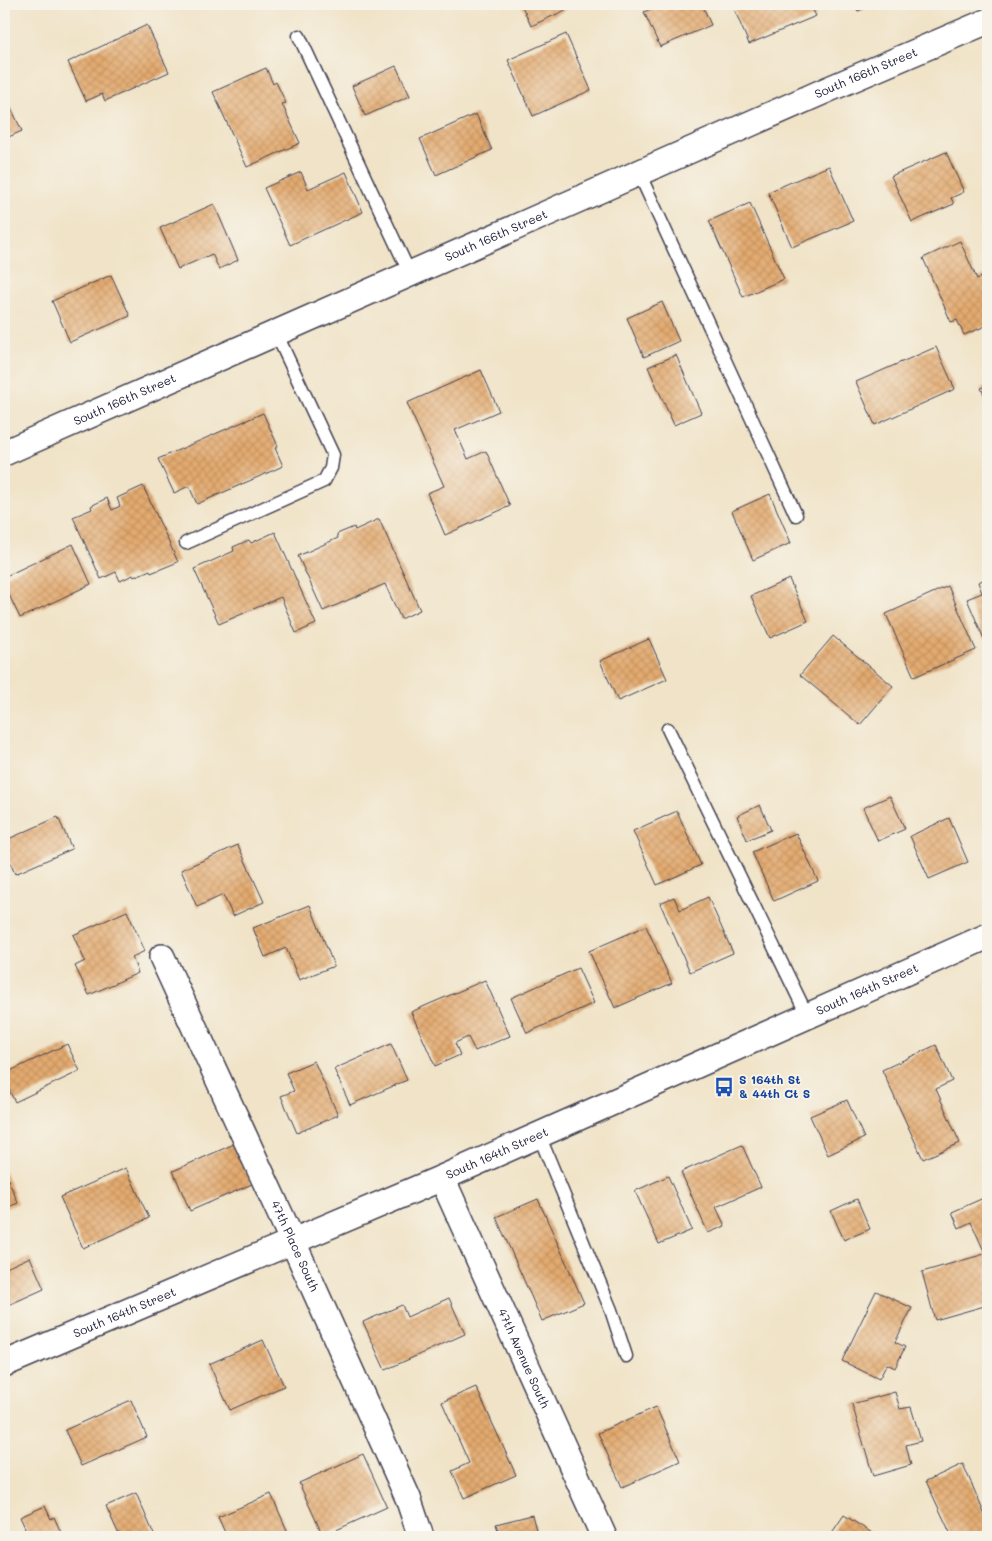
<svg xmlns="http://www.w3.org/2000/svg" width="992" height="1541" font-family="Mali,sans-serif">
<defs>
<pattern id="building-cross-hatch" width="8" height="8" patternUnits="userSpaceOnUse" patternTransform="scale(1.25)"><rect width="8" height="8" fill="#e3aa6f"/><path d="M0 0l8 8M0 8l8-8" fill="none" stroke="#c29261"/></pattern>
</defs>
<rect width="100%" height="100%" fill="#f7f3e8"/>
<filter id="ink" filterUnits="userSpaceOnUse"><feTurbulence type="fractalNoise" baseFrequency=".02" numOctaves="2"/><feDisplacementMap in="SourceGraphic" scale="10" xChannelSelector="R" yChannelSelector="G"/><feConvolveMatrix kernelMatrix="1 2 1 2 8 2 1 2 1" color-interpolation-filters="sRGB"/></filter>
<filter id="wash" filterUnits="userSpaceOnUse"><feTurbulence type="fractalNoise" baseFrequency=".0096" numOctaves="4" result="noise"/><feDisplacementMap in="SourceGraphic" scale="20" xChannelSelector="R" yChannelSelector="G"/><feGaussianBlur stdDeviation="1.12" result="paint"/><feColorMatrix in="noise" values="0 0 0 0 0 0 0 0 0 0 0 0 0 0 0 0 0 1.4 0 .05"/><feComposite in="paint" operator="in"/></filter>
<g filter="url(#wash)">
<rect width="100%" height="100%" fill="#f0e3c7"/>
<g id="blocks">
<path fill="url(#building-cross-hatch)" d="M521 4H568L570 8 531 26Z
M662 4H702L711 25 660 47 644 12Z
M732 4H810L816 16 749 44Z
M855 4H875L858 11Z
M147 25 169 72 105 101 102 94 86 101 68 62Z
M566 34 591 90 533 116 508 60Z
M396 66 410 96 365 116 352 86Z
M266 68 273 84 276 82 286 103 282 104 300 143 247 167 213 92Z
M4 93 22 131 4 139Z
M476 114 492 150 436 175 420 139Z
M946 152 964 192 951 198 954 204 912 222 891 176Z
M829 166 853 221 792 247 768 192Z
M301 172 308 189 346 172 363 212 290 245 264 188Z
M750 203 784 279 743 297 709 221Z
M214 204 238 260 219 269 212 254 178 269 160 228Z
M960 241 977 279 988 274V325L964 335 957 320 951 322 923 258Z
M111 275 130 316 70 342 52 301Z
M662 302 679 341 644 357 627 318Z
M936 347 955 389 875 425 856 382Z
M676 355 701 413 674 425 648 367Z
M481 370 499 411 455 430 468 459 486 451 510 506 445 535 427 493 444 486 407 403Z
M988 385V403L981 388Z
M263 413 278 446 275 448 283 466 197 504 189 486 174 493 158 459Z
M143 486 178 562 151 573 150 570 134 577 133 575 120 581 116 572 101 579 73 517 92 509 91 506 107 498 112 510 120 506 117 498Z
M770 494 791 543 753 560 732 511Z
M379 519 420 610 401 619 385 584 323 611 298 556 338 538 337 534 354 527 355 530Z
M275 532 316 624 296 633 281 597 219 624 194 569 234 551 233 547 249 540 251 543Z
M73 544 91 584 20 618 4 584V577Z
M988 578V638L984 639 967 599 982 593 978 582Z
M789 579 808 621 770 638 751 596Z
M948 586 976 650 914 677 886 614Z
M833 636 893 686 860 725 800 675Z
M649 639 667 679 618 701 600 661Z
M890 796 905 829 878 841 863 808Z
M760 805 771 830 747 840 737 816Z
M677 811 701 865 657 885 633 831Z
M58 817 72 849 15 874 4 848V841Z
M949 818 968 862 929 879 910 836Z
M796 833 818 881 774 901 752 852Z
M238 845 264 902 233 916 223 895 197 907 181 870Z
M674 897 680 910 708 897 733 953 690 972 660 903Z
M310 905 334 966 299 980 286 948 265 957 253 928Z
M127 911 145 951 132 957 138 973 89 995 75 966 85 961 73 935Z
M646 926 672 983 615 1008 589 951Z
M578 968 594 1003 527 1033 511 998Z
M485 980 510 1036 475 1051 468 1037 455 1043 460 1055 435 1066 411 1012Z
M67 1044 80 1071 15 1102 4 1080V1074Z
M391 1044 407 1080 350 1105 334 1069Z
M936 1045 952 1081 936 1089 960 1143 923 1159 882 1070Z
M314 1061 338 1115 297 1133 281 1096 294 1091 286 1073Z
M847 1100 864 1138 828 1155 810 1116Z
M234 1144 252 1184 190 1211 173 1171Z
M742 1145 761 1187 716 1207 725 1226 708 1233 681 1172Z
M126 1168 149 1218 83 1248 60 1197Z
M4 1170 18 1203 4 1209Z
M668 1176 692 1230 659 1244 635 1191Z
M988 1196V1249L984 1251 971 1222 959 1228 952 1212Z
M538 1199 584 1303 542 1321 496 1217Z
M857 1199 870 1229 844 1240 831 1211Z
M988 1253V1305L935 1320 922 1272Z
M30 1257 44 1289 4 1307V1269Z
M876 1291 912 1308 895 1342 905 1347 895 1368 887 1364 879 1379 842 1361Z
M449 1298 465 1334 385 1370 363 1322 402 1305 407 1317Z
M263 1340 284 1386 230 1410 209 1364Z
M476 1387 516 1475 464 1498 452 1471 469 1463 442 1402Z
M895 1392 900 1409 911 1407 921 1441 906 1445 911 1465 873 1476 852 1404Z
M131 1400 147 1437 81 1466 65 1430Z
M656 1407 680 1461 622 1487 598 1433Z
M363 1454 387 1507 323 1536 299 1483Z
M963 1464 988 1522V1537H952L926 1481Z
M136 1493 155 1537H120L106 1506Z
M271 1494 290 1537H227L218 1517Z
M45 1506 51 1519 54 1517 63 1537H14L27 1532 20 1517Z
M532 1515 538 1537H500L496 1524Z
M844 1515 878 1537H829Z"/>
</g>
</g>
<g filter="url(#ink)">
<use href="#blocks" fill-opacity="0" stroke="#413f50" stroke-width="1"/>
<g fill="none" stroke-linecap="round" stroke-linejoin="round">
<defs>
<path id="service" d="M299 36 410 274
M639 173 796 515
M186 543 324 481 331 468 333 455 276 333
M668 729 807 1015
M539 1135 611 1310 626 1356"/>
<g id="minor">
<path id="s1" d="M4 453 829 89 988 21"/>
<path id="s2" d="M162 957 293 1242 408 1498 421 1537"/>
<path id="s3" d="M442 1178 604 1537"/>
<path id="s4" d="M4 1364 442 1178 988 936"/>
</g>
</defs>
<use href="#service" stroke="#413f50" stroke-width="15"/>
<use href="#minor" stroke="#413f50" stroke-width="28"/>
<use href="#service" stroke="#fff" stroke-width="12"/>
<use href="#minor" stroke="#fff" stroke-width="25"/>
</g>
</g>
<defs>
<symbol id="bus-bare" viewBox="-9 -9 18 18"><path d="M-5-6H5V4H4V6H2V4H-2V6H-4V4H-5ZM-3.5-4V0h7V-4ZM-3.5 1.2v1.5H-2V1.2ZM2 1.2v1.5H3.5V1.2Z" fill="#1a4fb4" stroke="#f7f3e8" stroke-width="2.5" paint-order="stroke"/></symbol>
</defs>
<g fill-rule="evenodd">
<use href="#bus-bare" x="710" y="1073" width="28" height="28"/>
</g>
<g text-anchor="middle" stroke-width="4" stroke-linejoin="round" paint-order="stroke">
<g font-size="12" fill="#22223b" stroke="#f7f3e8">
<text dy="4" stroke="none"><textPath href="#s1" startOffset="942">South 166th Street</textPath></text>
<text dy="4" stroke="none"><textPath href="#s1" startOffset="538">South 166th Street</textPath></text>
<text dy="4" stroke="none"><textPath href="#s1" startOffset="132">South 166th Street</textPath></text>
<text dy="4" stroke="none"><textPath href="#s4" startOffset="941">South 164th Street</textPath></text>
<text dy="4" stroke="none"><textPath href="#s4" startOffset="536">South 164th Street</textPath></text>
<text dy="4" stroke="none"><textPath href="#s2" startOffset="318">47th Place South</textPath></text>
<text dy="4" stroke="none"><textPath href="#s4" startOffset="131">South 164th Street</textPath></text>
<text dy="4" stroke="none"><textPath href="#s3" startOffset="198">47th Avenue South</textPath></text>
</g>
<g font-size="12" font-weight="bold" fill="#164399" stroke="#f7f3e8" text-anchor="start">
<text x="739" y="1084">S 164th St<tspan x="739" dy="14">&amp; 44th Ct S</tspan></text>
</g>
</g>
<rect width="992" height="1541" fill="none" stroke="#f7f3e8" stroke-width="20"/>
</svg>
